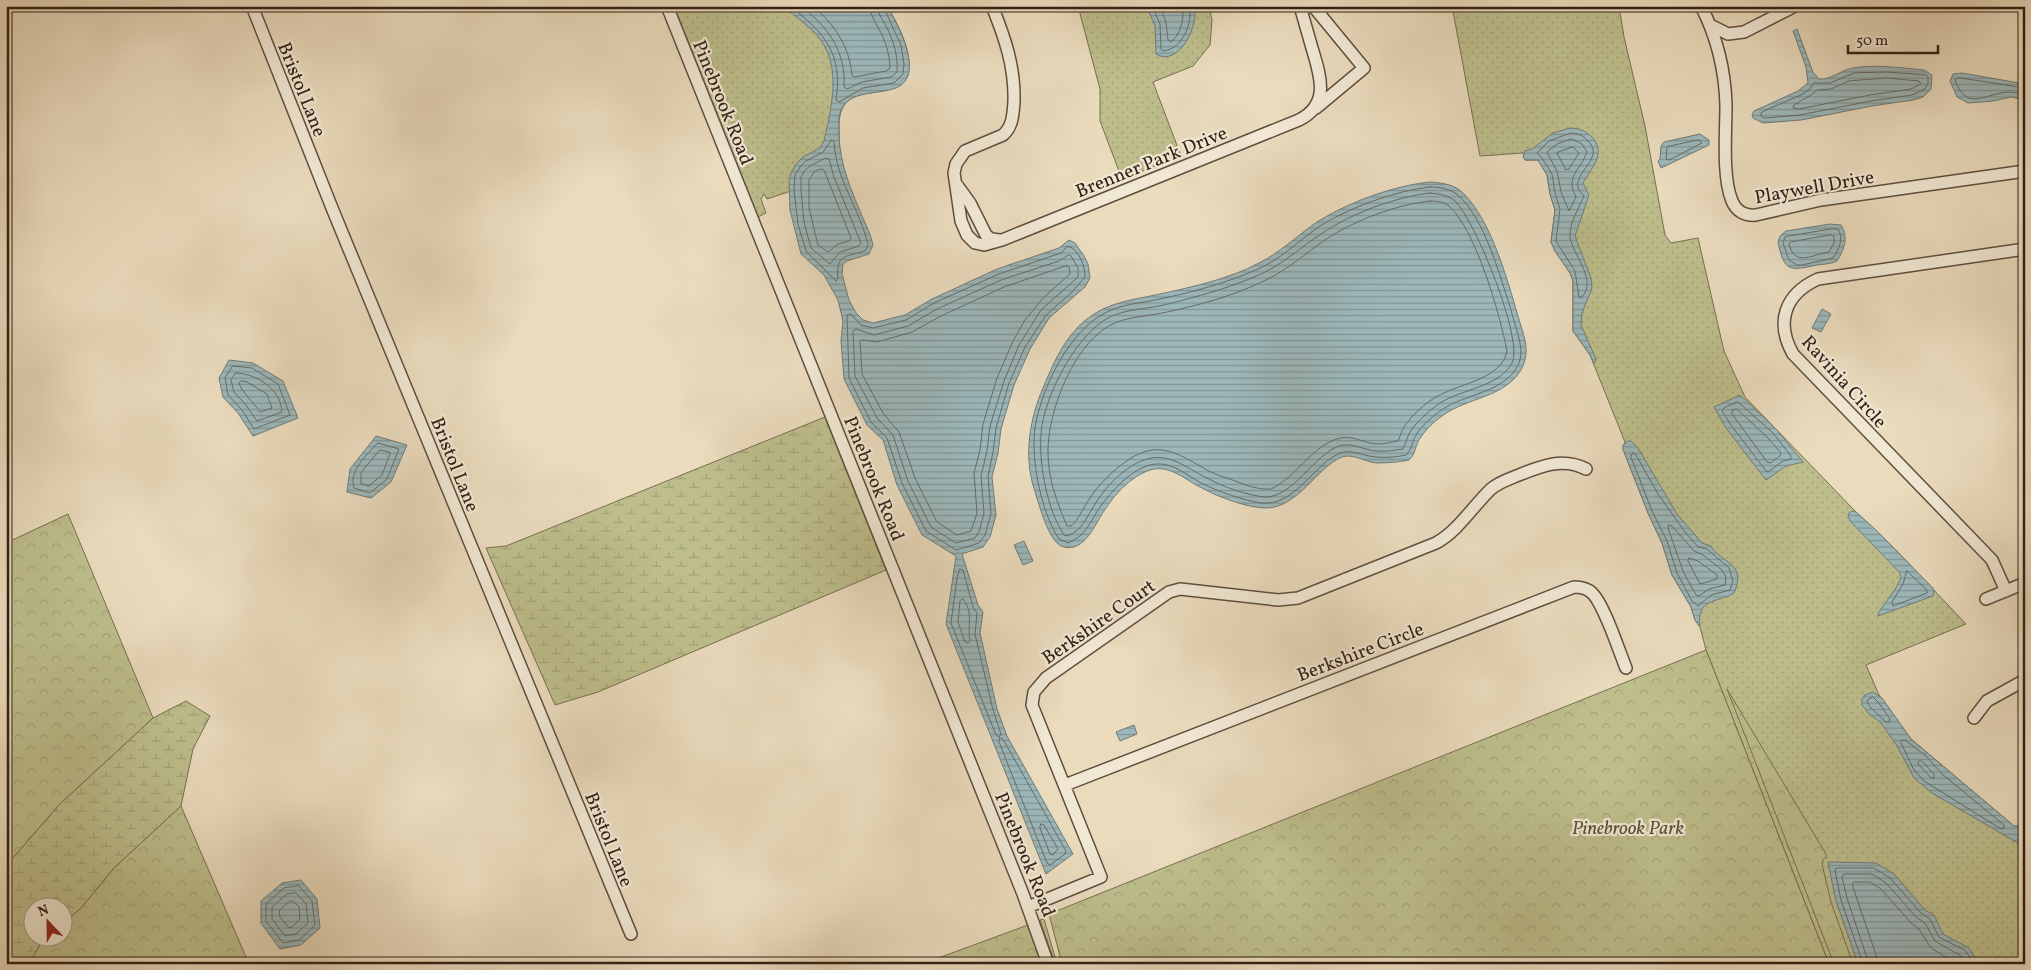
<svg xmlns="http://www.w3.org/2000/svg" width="2031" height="970" font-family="Vollkorn,serif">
<defs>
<pattern id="grass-dots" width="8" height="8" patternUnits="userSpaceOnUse" patternTransform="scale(1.25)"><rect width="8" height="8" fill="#bdbe8c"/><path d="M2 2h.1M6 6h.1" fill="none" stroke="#a3a378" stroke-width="1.8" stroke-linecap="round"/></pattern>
<pattern id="forest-crowns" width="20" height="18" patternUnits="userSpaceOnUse" patternTransform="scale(1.25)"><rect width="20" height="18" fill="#bdbe8c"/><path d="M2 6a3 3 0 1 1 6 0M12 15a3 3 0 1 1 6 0" fill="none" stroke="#a3a378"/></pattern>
<pattern id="wetland-marsh" width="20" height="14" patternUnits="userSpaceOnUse" patternTransform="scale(1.25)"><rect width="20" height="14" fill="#bdbe8c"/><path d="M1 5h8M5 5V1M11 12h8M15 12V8" fill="none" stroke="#a3a378"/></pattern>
<pattern id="water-rules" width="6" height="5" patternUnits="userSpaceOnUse" patternTransform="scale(1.25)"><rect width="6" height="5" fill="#9cb8bb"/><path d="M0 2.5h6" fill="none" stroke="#809597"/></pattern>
</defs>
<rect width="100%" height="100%" fill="#eadbbd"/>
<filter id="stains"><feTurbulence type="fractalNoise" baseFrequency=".004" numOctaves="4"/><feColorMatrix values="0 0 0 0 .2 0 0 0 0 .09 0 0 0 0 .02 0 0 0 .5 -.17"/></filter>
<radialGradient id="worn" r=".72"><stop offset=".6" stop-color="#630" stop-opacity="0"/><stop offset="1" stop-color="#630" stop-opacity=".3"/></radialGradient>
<path fill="url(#grass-dots)" stroke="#776f50" d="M674 6H887C899 26 913 52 908 76 890 106 837 75 839 130 839 145 840 159 845 173L767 199 764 194 761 199 766 213 758 217Z
M1078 6H1209L1212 20 1210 45 1193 66 1153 82 1181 156 1122 179 1100 121V89Z
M1452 6H1619L1624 37 1645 126 1665 235 1671 243 1698 238 1724 351 1745 397 1856 512 1894 548 1966 624 1866 665 1879 695 1911 739 2014 826 2025 827V964H1829L1706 650 1700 627 1695 620 1691 607 1672 575 1662 543 1648 513 1623 449 1625 442 1590 355 1573 331V281L1570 273 1555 251 1551 242 1555 210 1550 194 1547 175 1538 160H1525L1523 153 1480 156Z"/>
<path fill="url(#forest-crowns)" stroke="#776f50" d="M68 514 153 718 60 804 6 866V543Z
M1706 650 1829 964H1062L1049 914Z
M1727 689 1826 854V857L1823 860 1822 864 1831 902 1853 964H1834Z
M181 806 249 964H29L42 941 46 938H62L63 923 81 908 114 868Z
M1044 919 1057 964H1055L1040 920Z
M1028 925 1042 964H922Z"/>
<path fill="url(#wetland-marsh)" stroke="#776f50" d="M825 417 886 570 598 692 555 705 486 548 506 546Z
M186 701 210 716 193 749 181 806 114 868 81 908 63 923 62 908H32V938H46L42 941 29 964H6V866L60 804 153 718Z"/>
<path fill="url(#water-rules)" stroke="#717b79" d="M782 6H887C898 25 926 75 896 88 879 95 847 89 840 113 838 121 839 129 839 136 840 165 851 189 862 216 866 225 871 235 873 245L869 254 847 261 843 264 842 274 849 300 856 313 863 320 873 323 905 315 932 299 997 269 1059 248 1069 240 1075 243 1084 256 1088 264 1090 278 1085 287 1049 318 1030 349 1014 385 1001 429 998 453 992 477 996 515 990 537 983 547 962 554 978 605 983 612 980 633 997 709 1007 736 1073 854 1046 874 946 624 956 556 922 535 897 485 883 440 867 425 844 379 841 341 843 321 838 300 824 275 801 254 790 210 789 181 791 173 796 164 803 157 820 148 824 141C831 109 842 68 820 39 810 26 795 16 782 6Z
M1146 6H1194C1200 24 1179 68 1156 54L1155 25Z
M1797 29 1813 72 1819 79C1831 80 1841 70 1853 68 1876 64 1901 68 1924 70L1932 75 1931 89 1923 97 1913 100 1872 106 1801 120 1763 123 1753 118 1752 115 1754 111 1798 91 1808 83 1806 67 1793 31Z
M1962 73 2025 84V100L2011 97 1993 101 1968 103 1957 97 1950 81 1953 74Z
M1570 128C1579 128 1586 131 1592 137 1607 153 1591 169 1583 183L1589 195 1575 236 1591 278 1592 288 1582 313 1581 325 1596 359 1594 364 1590 355 1573 331V281L1570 273 1555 251 1551 242 1555 210 1550 194 1547 175 1538 160H1525L1523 157 1525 151 1532 149 1553 133Z
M1700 134 1709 140V145L1661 168 1658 161 1660 159 1661 146 1664 142Z
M1430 182C1442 183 1453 184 1462 192 1491 219 1507 279 1518 316 1521 327 1527 342 1526 353 1526 357 1524 364 1522 368 1506 398 1467 397 1442 416 1435 421 1426 429 1421 437 1415 444 1416 454 1409 460 1400 462 1387 463 1378 463 1366 463 1354 453 1342 457 1317 467 1298 508 1266 508 1248 508 1218 497 1202 488 1185 480 1170 464 1150 470 1131 476 1114 495 1104 511 1095 524 1085 552 1064 547 1048 544 1038 500 1033 485 1024 453 1030 418 1043 388 1052 366 1062 343 1079 326 1104 302 1128 301 1160 294 1192 287 1229 279 1259 263 1279 253 1296 237 1314 224 1346 203 1392 186 1430 182Z
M1830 224 1841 225C1849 237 1844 250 1837 261 1831 264 1824 264 1817 265 1790 271 1784 272 1778 242L1780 236 1786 231Z
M1822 309 1831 314 1821 332 1812 328Z
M229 360 253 363 283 381 298 418 253 436 238 413 223 397 219 378Z
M1740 395 1777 430 1803 462 1786 466 1766 480 1726 428 1714 407Z
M376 436 407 445 391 482 371 498 347 492 350 469Z
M1628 441H1631L1638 448 1677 514 1702 543 1711 546C1720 563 1748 562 1734 593 1717 603 1696 598 1700 627L1695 620 1691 607 1672 575 1662 543 1648 513 1629 465 1623 449V445Z
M1852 511 1856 512 1876 530 1932 587 1934 590 1933 596 1878 616 1879 612 1896 588 1901 578 1900 573 1850 521 1848 514Z
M1024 541 1033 561 1023 565 1014 545Z
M1873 692 1882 698 1911 739 2014 826 2025 827V852L2016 842 1932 793 1914 778 1896 744 1880 722 1869 714 1862 705V699L1865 695Z
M1134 725 1137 734 1120 741 1116 732Z
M1828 862 1876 863 1894 874 1925 910 1934 915 1943 934 1969 948 1979 964H1861L1857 961 1836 901Z
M301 880 317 899 320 928 301 945 280 949 261 923V901L282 883Z"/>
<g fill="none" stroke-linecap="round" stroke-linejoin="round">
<path stroke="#666c68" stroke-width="1" d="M790 6C825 33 843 54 836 100L839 102 863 88 894 83 903 74 904 64 901 45 883 6
M801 6C828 27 846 51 844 87L847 89 862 82 891 77 897 72C898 56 894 42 887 28 884 21 878 15 877 6
M813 6C835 25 849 46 852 75L854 77 886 71 890 68C890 55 885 40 879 29 875 21 870 15 870 6
M1152 6 1160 24 1161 49 1163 51C1183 49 1192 24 1190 6
M1160 6 1166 22 1168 40 1171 42C1181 34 1184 19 1183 6
M1887 72 1926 75 1928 77V83L1925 89 1912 95 1871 101 1800 115 1765 118 1761 116V113L1766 110 1801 95 1809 90 1814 83H1830L1854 73Z
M1887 78 1919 81 1921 84 1911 89 1870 95 1799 109 1793 108 1794 105 1811 95 1817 90 1831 89 1849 81Z
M2025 88 1961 78H1957L1955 80C1967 113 1985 93 2009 92 2014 92 2020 94 2025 95
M1571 133C1578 133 1584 136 1588 141 1603 156 1581 168 1578 182 1576 188 1581 192 1584 196 1579 208 1569 223 1570 237 1572 254 1599 281 1581 298L1579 297 1575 271 1556 241 1560 209 1555 193 1552 174 1542 158 1537 153 1549 141Z
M1572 139 1582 144 1587 152C1580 171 1565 176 1576 197L1569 211 1561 192 1557 171 1547 152 1557 144Z
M832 140 834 142C836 180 860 209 868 245L866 250C848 258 835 252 838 279L836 281 806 251 798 224 794 190 795 175 800 167 806 161 823 152Z
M1699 140 1702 143 1669 160 1666 159 1667 147Z
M1573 147 1579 153 1569 169 1566 170 1557 153Z
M826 158 829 159 834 177 861 243 859 246 840 252 830 264 811 248 804 222 801 190V177L805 170 810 166Z
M821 169 824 170 851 238 849 241 838 244 828 252 818 245 809 208V180L814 172Z
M1430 187C1441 187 1451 189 1459 196 1485 220 1500 276 1511 310 1514 323 1520 337 1521 351 1521 355 1520 362 1518 365 1504 393 1467 393 1443 409 1434 415 1422 425 1416 435 1412 441 1412 450 1406 455 1397 457 1385 458 1376 457 1361 456 1350 447 1336 455 1312 468 1293 507 1261 503 1242 500 1220 492 1203 484 1184 474 1168 457 1144 467 1127 474 1111 492 1100 507 1090 522 1086 536 1068 543L1059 539C1041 512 1029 455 1036 422 1044 384 1069 332 1105 313 1121 304 1142 303 1160 299 1193 292 1227 283 1258 269 1279 260 1298 242 1317 228 1348 208 1394 191 1430 187Z
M1430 193C1439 194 1448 195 1455 201 1475 220 1524 340 1512 363 1499 387 1462 389 1440 403 1430 410 1417 421 1410 432 1407 437 1406 444 1403 449 1394 450 1385 452 1376 451 1363 450 1353 442 1339 446 1314 455 1292 498 1265 497 1246 495 1223 487 1207 478 1186 468 1169 451 1144 460 1124 467 1104 488 1094 506 1086 518 1082 531 1067 536L1064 535C1046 508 1037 456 1042 425 1048 390 1077 335 1108 318 1125 309 1146 309 1164 305 1196 297 1230 288 1261 274 1283 264 1301 247 1321 234 1350 214 1395 197 1430 193Z
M1431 201C1437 201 1444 202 1449 206 1476 230 1500 315 1507 351 1502 379 1461 383 1438 396 1426 402 1412 415 1404 427 1401 432 1400 437 1398 441 1392 442 1385 444 1378 444 1365 444 1354 435 1340 438 1312 445 1297 477 1271 489 1260 490 1248 486 1238 482 1228 478 1218 476 1209 471 1181 456 1160 438 1128 460 1113 470 1097 486 1088 501 1082 510 1079 519 1071 526H1067C1057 503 1048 478 1048 453 1047 412 1075 338 1117 322 1131 317 1147 316 1162 313 1196 306 1234 296 1266 280 1287 270 1306 253 1325 240 1353 221 1397 204 1431 201Z
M1831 229H1838C1844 239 1839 249 1833 258L1802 265H1797L1789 260 1783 243 1785 237Z
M1831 235 1834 236V243L1829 252C1811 255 1795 267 1789 244L1791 242Z
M1068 246C1079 249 1085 266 1085 277L1072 292 1046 315 1025 347 1009 383 996 428 993 452 988 476 991 514 985 535 979 543 956 550 926 531 902 483 887 438 871 422 849 378 847 315 851 314 861 325 873 328 906 320 934 303 999 274 1061 253Z
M1069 255 1071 256 1078 268V277L1041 310 1019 345 1004 381 990 426 987 451 981 476 984 513 979 532 975 538 956 543 931 527 908 481 893 435 877 418 855 376 853 331 856 329 874 335 908 326 937 309 1001 280 1059 261Z
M1066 266 1069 267 1070 274 1044 297 1025 320 1013 341 997 378 983 424 980 450 974 473 977 513 971 531 957 535 937 522 915 478 899 432 883 413 862 374 860 341 863 340 877 342 912 332 941 316 1004 287Z
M233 366 252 368 278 384 290 415 254 429 242 410 228 395 225 378Z
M236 373C257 374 281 389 282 412L257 421 246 405 234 392 231 380Z
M242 381 247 382 267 394 272 408 260 412C254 403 241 391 239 383Z
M1738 402 1773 433 1791 456V459L1783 461 1768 472 1766 471 1731 425 1722 411 1724 408Z
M1737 409 1768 438 1781 453 1780 456 1770 463 1767 462 1732 414V411Z
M378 443 399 449 387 479 370 493 354 488C348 472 367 454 378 443Z
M380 450 389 452 390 454 382 475 369 486 361 484V473Z
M1633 453 1636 455 1658 494 1685 532 1698 547 1707 549 1729 568 1733 581 1730 590 1711 595 1698 606 1692 601 1677 573 1667 541 1652 511 1631 457Z
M1669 525 1672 526 1694 551 1703 555 1722 570 1726 577 1725 585 1709 589 1699 596 1696 595 1683 571 1668 528Z
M1689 558 1698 561 1717 575V579L1700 584 1688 561Z
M960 569 963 570 973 607 977 613 975 634 993 710 1001 734 999 737 996 735 951 623 957 578Z
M1907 571 1927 590V593L1893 606 1892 602 1903 584Z
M963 599C974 613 967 625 970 641L968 643 965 642 958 622 960 601Z
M1873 697 1878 702 1890 719 1889 722H1886L1870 707 1867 701Z
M1000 738 1003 739 1066 851 1065 854 1050 865 1047 863 999 742Z
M1902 740H1905L1926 756 1942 774 2004 825V828L2001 829 1924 781 1914 770 1901 743Z
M1919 761H1922L1934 774V778H1931L1918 764Z
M1041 824 1044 825 1058 849 1053 855 1050 854 1040 828Z
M299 886 312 901 315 925 299 940 283 943 266 921V904L284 888Z
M296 893 306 904 308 923 296 934 285 936 272 919V907L287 894Z
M290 901H293L299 907 300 919 292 927 289 928 280 917 279 911Z
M1863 964 1841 900 1835 870 1836 868H1874L1890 878 1921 913 1930 919 1939 937 1966 951 1973 964
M1869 964 1847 898 1842 877 1844 874H1872L1886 883 1916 917 1925 923 1935 941 1961 956 1966 964
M1877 964 1876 955 1852 884 1854 882H1870L1881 889 1911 923 1919 929 1931 948 1957 964"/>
<defs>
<path id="minor" d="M252 6 332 208 631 934
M667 6 1023 894 1048 964
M992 6C1005 38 1015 67 1014 102 1013 114 1013 126 1003 135L965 151 956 164 954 173 961 221 967 235 975 243 984 245 1002 240 1299 120C1331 104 1320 75 1312 48 1308 34 1304 20 1300 6
M1313 6 1364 68 1316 108
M1701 6C1717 37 1725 70 1726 105 1726 132 1722 177 1732 201 1736 211 1745 216 1756 215L1821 200 2025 171
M1710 25 1728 34 1744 32 1795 6
M957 185 970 203 986 235 991 239 1000 240
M2006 591 1992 560 1793 354C1775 322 1785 294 1818 279L2025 249
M1986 599 2025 583
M1974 718 1987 701 2025 680
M1065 785 1574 587C1581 587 1587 588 1592 593 1604 604 1619 651 1626 668
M1028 907 1101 877 1032 705 1034 692 1046 678 1169 592 1180 589 1278 600 1298 598 1436 543C1458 531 1473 506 1491 489 1499 482 1509 479 1519 475 1541 466 1563 457 1586 469"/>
</defs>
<use href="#minor" stroke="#5f4f3f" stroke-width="14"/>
<use href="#minor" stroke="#f1e8d4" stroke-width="11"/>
</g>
<g text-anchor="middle" stroke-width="4.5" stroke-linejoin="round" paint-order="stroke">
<g font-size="19" fill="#312015" stroke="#f1e8d4">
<text transform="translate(303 89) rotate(68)" y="7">Bristol Lane</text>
<text transform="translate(724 102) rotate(68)" y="7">Pinebrook Road</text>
<text transform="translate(1151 161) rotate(-22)" y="7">Brenner Park Drive</text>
<text transform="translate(1814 186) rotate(-10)" y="7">Playwell Drive</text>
<text transform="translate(1845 381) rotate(48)" y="7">Ravinia Circle</text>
<text transform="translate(456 464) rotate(68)" y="7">Bristol Lane</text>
<text transform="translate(875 478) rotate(68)" y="7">Pinebrook Road</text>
<text transform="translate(1098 621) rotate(-35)" y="7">Berkshire Court</text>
<text transform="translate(1360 651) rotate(-21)" y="7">Berkshire Circle</text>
<text transform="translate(610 839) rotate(68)" y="7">Bristol Lane</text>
<text transform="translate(1026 854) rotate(68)" y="7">Pinebrook Road</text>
</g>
<g font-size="19" font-style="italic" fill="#5b4f39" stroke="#f1e8d4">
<text x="1628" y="834">Pinebrook Park</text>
</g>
</g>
<rect width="2031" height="970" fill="none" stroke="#eadbbd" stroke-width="25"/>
<rect x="8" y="8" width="2016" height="955" fill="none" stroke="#312015" stroke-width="2.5"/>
<rect x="12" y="12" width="2006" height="945" fill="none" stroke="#312015"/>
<g transform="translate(48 922) rotate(338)"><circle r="24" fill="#f1e8d4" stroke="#a49888"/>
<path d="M0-4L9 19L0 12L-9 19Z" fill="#8f2418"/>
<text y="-8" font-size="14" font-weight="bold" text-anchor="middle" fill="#312015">N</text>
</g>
<path d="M1848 45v8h90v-8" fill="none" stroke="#312015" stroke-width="2.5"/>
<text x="1856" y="45" font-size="15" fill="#312015" stroke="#f1e8d4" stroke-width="4" paint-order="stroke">50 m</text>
<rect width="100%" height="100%" filter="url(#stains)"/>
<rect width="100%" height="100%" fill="url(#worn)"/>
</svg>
